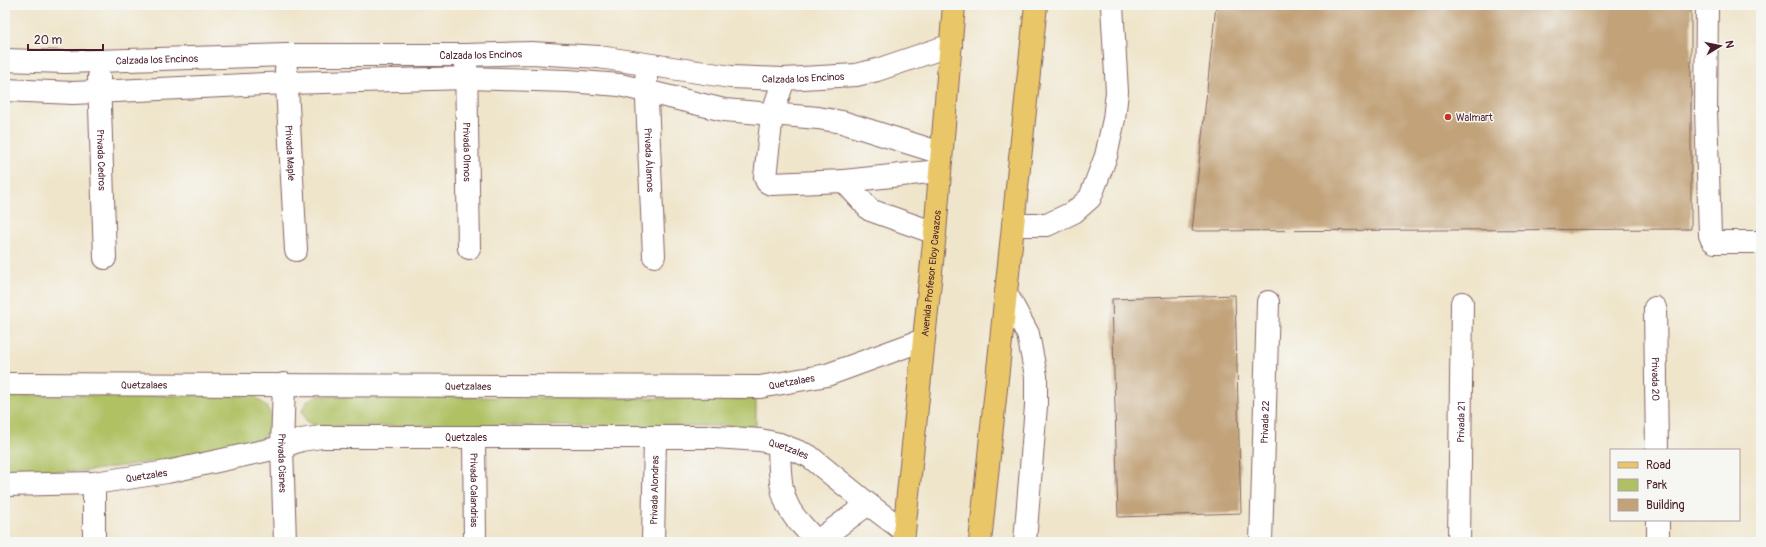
<svg xmlns="http://www.w3.org/2000/svg" width="1766" height="547" font-family="Pangolin,sans-serif">
<rect width="100%" height="100%" fill="#f6f6f2"/>
<filter id="ink" filterUnits="userSpaceOnUse"><feTurbulence type="fractalNoise" baseFrequency=".025" numOctaves="2"/><feDisplacementMap in="SourceGraphic" scale="8" xChannelSelector="R" yChannelSelector="G"/><feConvolveMatrix kernelMatrix="1 2 1 2 8 2 1 2 1" color-interpolation-filters="sRGB"/></filter>
<filter id="wash" filterUnits="userSpaceOnUse"><feTurbulence type="fractalNoise" baseFrequency=".012" numOctaves="4" result="noise"/><feDisplacementMap in="SourceGraphic" scale="16" xChannelSelector="R" yChannelSelector="G"/><feGaussianBlur stdDeviation="0.9" result="paint"/><feColorMatrix in="noise" values="0 0 0 0 0 0 0 0 0 0 0 0 0 0 0 0 0 1.4 0 .05"/><feComposite in="paint" operator="in"/></filter>
<g filter="url(#wash)">
<rect width="100%" height="100%" fill="#efe5cb"/>
<path fill="#afc164" stroke="#7c7048" d="M5 395 254 396C273 409 276 420 263 438L178 458 87 471 5 472Z
M316 396 756 399V426H318L307 422 302 411 306 402Z"/>
<g id="blocks">
<path fill="#c1a279" d="M1216 5H1691V229L1192 231Z
M1235 295 1241 513 1118 517 1112 299Z"/>
</g>
</g>
<g filter="url(#ink)">
<use href="#blocks" fill-opacity="0" stroke="#846463" stroke-width="1"/>
<g fill="none" stroke-linecap="round" stroke-linejoin="round">
<defs>
<g id="minor">
<path d="M1707 5 1706 111 1710 235 1712 240 1715 242H1761"/>
<path id="s1" d="M5 60 65 62 285 55H466L531 53 599 57 731 77 784 79 856 75 877 70 951 45"/>
<path id="s2" d="M466 63 469 248"/>
<path id="s3" d="M286 69 296 250"/>
<path id="s4" d="M99 77 105 258"/>
<path id="s5" d="M646 78 654 256"/>
<path d="M784 79 772 115 765 177 767 182 771 184 844 181 939 171"/>
<path d="M5 90 73 93 288 83 467 78 568 81 620 85 724 110 818 118 842 122 941 153"/>
<path d="M844 181 870 210 935 233"/>
<path d="M1013 225H1047L1074 212 1090 198 1106 156 1114 119 1117 92 1112 5"/>
<path d="M1006 293 1028 334 1036 376V406L1025 542"/>
<path id="s6" d="M1655 308 1657 450"/>
<path id="s7" d="M5 384 760 387 827 375 923 340"/>
<path id="s8" d="M284 384 282 447 285 542"/>
<path id="s9" d="M474 438 475 542"/>
<path d="M779 444C780 468 778 495 794 516 801 525 809 532 816 542"/>
<path d="M94 483V542"/>
<path id="s10" d="M5 485 94 483 167 472 282 447 301 440 321 437H715L760 440 779 444 809 456 868 504 904 531"/>
<path d="M1658 520V542"/>
<path id="s11" d="M653 542 655 438"/>
<path d="M816 542 868 504"/>
<path id="s12" d="M1261 542 1268 302"/>
<path id="s13" d="M1459 542 1462 303"/>
</g>
<g id="major">
<path id="s14" d="M903 542 935 233 954 5"/>
<path d="M980 542 1036 5"/>
</g>
</defs>
<use href="#minor" stroke="#846463" stroke-width="24"/>
<use href="#major" stroke="#846463" stroke-width="24"/>
<use href="#minor" stroke="#fff" stroke-width="22"/>
<use href="#major" stroke="#e9c769" stroke-width="22"/>
</g>
</g>
<circle fill="#c8321e" stroke="#f6f6f2" stroke-width="1.5" cx="1448" cy="117" r="4"/>
<g text-anchor="middle" stroke-width="3" stroke-linejoin="round" paint-order="stroke">
<g font-size="10" fill="#4a1f2b" stroke="#f6f6f2">
<text dy="4" stroke="none"><textPath href="#s1" startOffset="476">Calzada los Encinos</textPath></text>
<text dy="4" stroke="none"><textPath href="#s1" startOffset="152">Calzada los Encinos</textPath></text>
<text dy="4" stroke="none"><textPath href="#s1" startOffset="800">Calzada los Encinos</textPath></text>
<text dy="4" stroke="none"><textPath href="#s2" startOffset="89">Privada Olmos</textPath></text>
<text dy="4" stroke="none"><textPath href="#s3" startOffset="84">Privada Maple</textPath></text>
<text dy="4" stroke="none"><textPath href="#s4" startOffset="83">Privada Cedros</textPath></text>
<text dy="4" stroke="none"><textPath href="#s5" startOffset="82">Privada Álamos</textPath></text>
<text dy="4" stroke="none"><textPath href="#s14" startOffset="270">Avenida Profesor Eloy Cavazos</textPath></text>
<text dy="4" stroke="none"><textPath href="#s6" startOffset="71">Privada 20</textPath></text>
<text dy="4" stroke="none"><textPath href="#s7" startOffset="787">Quetzalaes</textPath></text>
<text dy="4" stroke="none"><textPath href="#s7" startOffset="139">Quetzalaes</textPath></text>
<text dy="4" stroke="none"><textPath href="#s7" startOffset="463">Quetzalaes</textPath></text>
<text dy="4" stroke="none"><textPath href="#s12" startOffset="120">Privada 22</textPath></text>
<text dy="4" stroke="none"><textPath href="#s13" startOffset="120">Privada 21</textPath></text>
<text dy="4" stroke="none"><textPath href="#s10" startOffset="466">Quetzales</textPath></text>
<text dy="4" stroke="none"><textPath href="#s10" startOffset="790">Quetzales</textPath></text>
<text dy="4" stroke="none"><textPath href="#s8" startOffset="79">Privada Cisnes</textPath></text>
<text dy="4" stroke="none"><textPath href="#s10" startOffset="142">Quetzales</textPath></text>
<text dy="4" stroke="none"><textPath href="#s9" startOffset="52">Privada Calandrias</textPath></text>
<text dy="4" stroke="none"><textPath href="#s11" startOffset="52">Privada Alondras</textPath></text>
</g>
<g font-size="10" fill="#4a1f2b" stroke="#f6f6f2" text-anchor="start">
<text x="1456" y="121">Walmart</text>
</g>
</g>
<rect width="1766" height="547" fill="none" stroke="#f6f6f2" stroke-width="20"/>
<rect x="1610" y="449" width="130" height="72" fill="#f6f6f2" stroke="#b1a0a2"/>
<rect x="1618" y="462" width="20" height="6" fill="#e9c769" stroke="#b1a0a2"/>
<text x="1646" y="469" font-size="12" fill="#4a1f2b">Road</text>
<rect x="1618" y="479" width="20" height="12" fill="#afc164" stroke="#b1a0a2"/>
<text x="1646" y="489" font-size="12" fill="#4a1f2b">Park</text>
<rect x="1618" y="499" width="20" height="12" fill="#c1a279" stroke="#b1a0a2"/>
<text x="1646" y="509" font-size="12" fill="#4a1f2b">Building</text>
<g transform="translate(1720 46) rotate(80)" stroke="#f6f6f2" stroke-width="3" paint-order="stroke">
<path d="M0-3L7 15L0 10L-7 15Z" fill="#4a1f2b"/>
<text y="-6" font-size="11" font-weight="bold" text-anchor="middle" fill="#4a1f2b">N</text>
</g>
<path d="M28 44v6h75v-6" fill="none" stroke="#4a1f2b" stroke-width="2"/>
<text x="34" y="44" font-size="12" fill="#4a1f2b" stroke="#f6f6f2" stroke-width="3" paint-order="stroke">20 m</text>
</svg>
